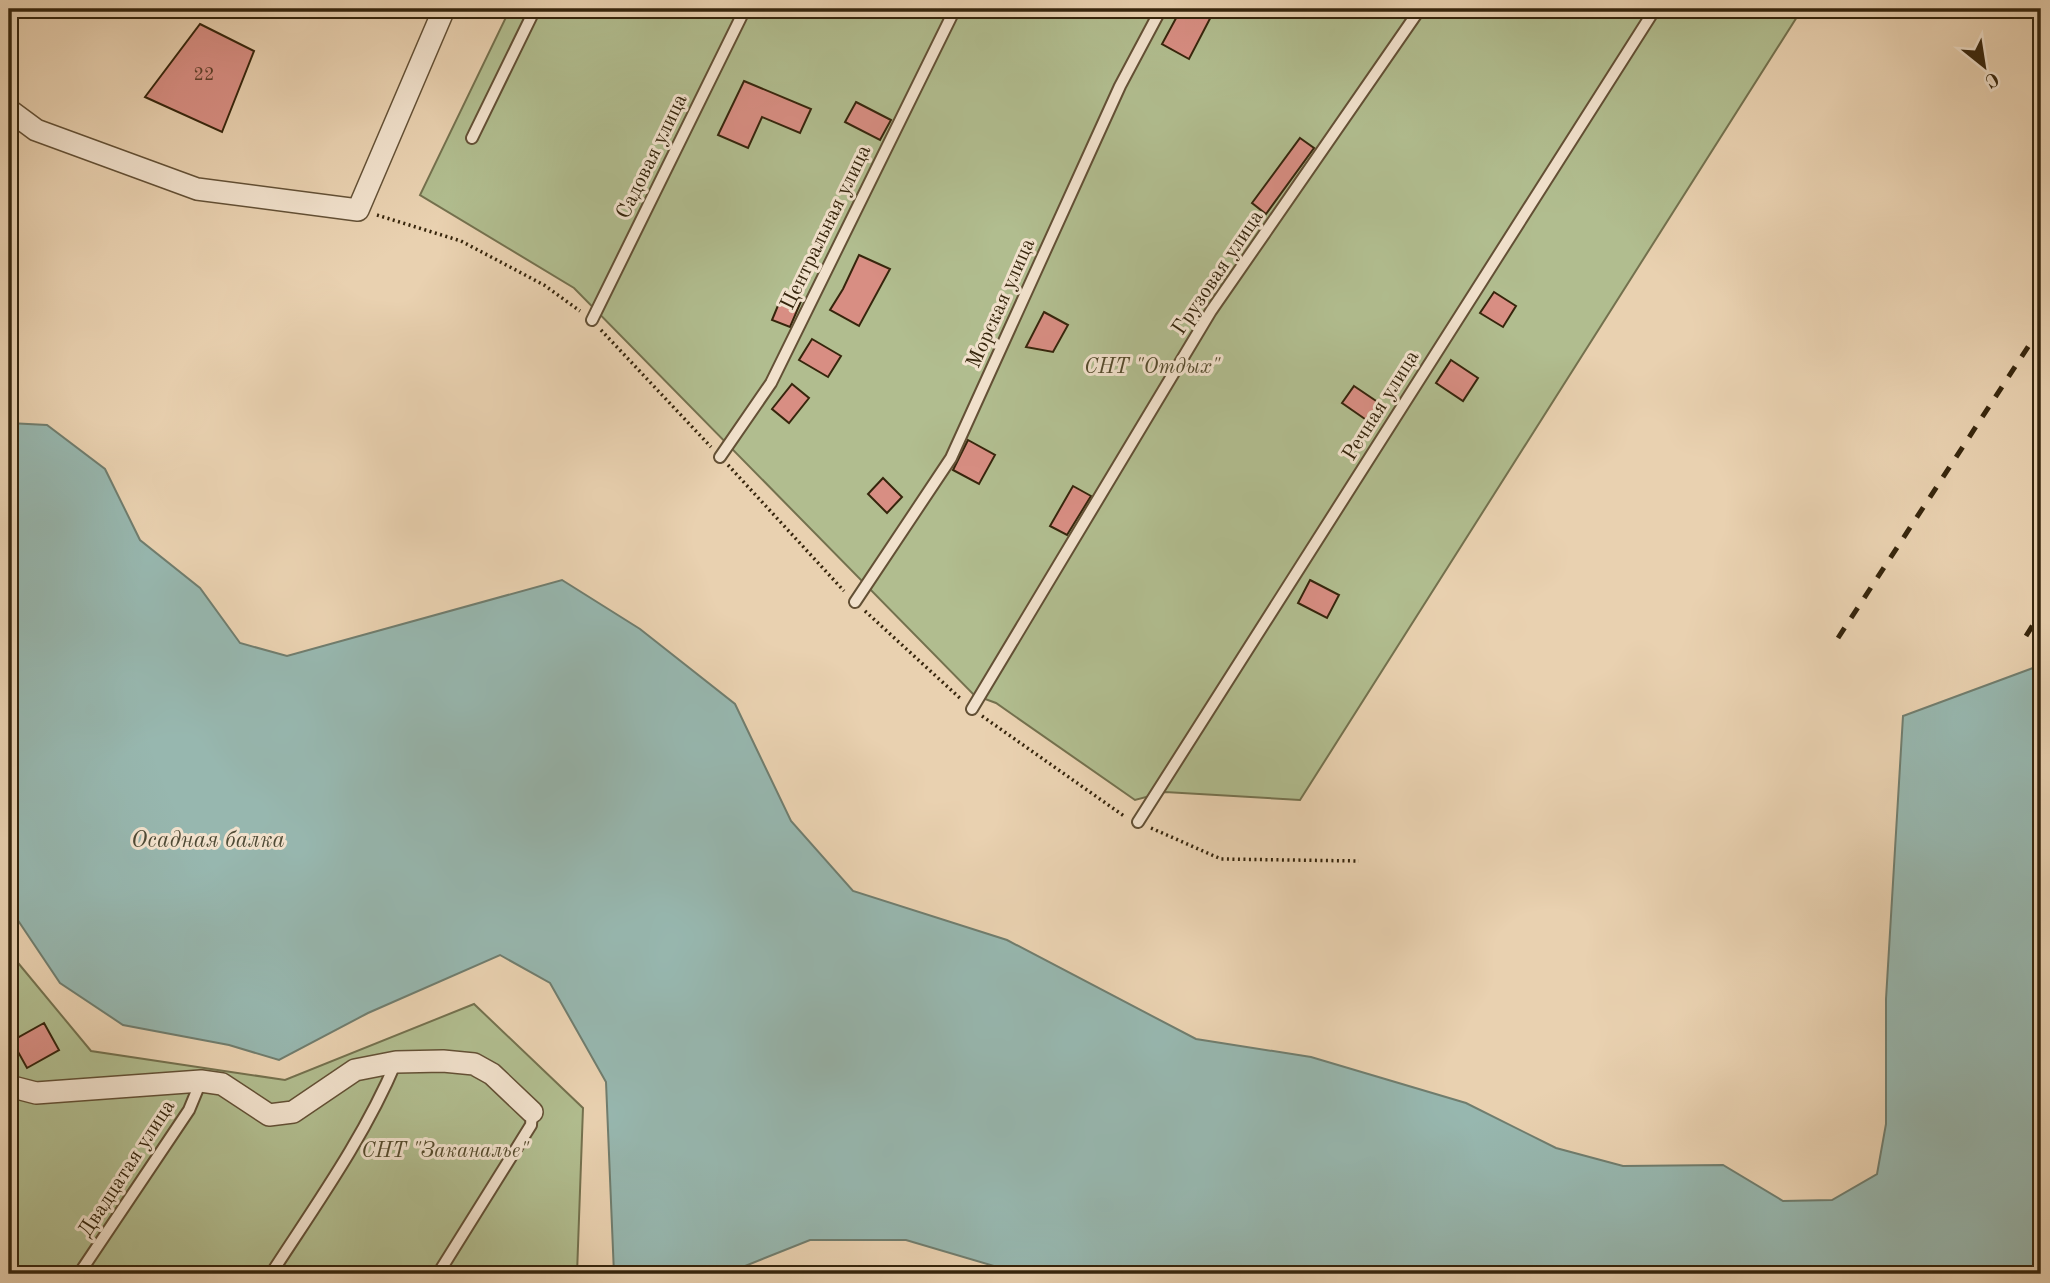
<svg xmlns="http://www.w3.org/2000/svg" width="2050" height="1283" font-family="'Old Standard TT',serif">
<rect width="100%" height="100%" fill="#e9d1b0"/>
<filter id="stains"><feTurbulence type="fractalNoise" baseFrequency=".00286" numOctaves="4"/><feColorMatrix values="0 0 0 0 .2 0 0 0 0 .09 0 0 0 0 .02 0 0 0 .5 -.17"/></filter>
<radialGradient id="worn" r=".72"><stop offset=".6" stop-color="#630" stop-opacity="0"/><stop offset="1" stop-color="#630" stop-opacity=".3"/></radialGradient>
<path fill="#b1bd8f" stroke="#74714e" stroke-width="2" d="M510 9H1802L1300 800 1165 792 1135 800 996 703 974 695 574 288 420 195Z
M9 952 91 1051 285 1080 474 1004 583 1108 577 1274H9Z"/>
<path fill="#97b7af" stroke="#707d6e" stroke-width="2" d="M9 423 47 425 105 469 140 540 200 588 240 643 287 656 562 580 640 629 735 704 791 821 853 891 1007 940 1196 1039 1311 1057 1466 1103 1556 1148 1623 1166 1723 1165 1783 1201 1832 1200 1877 1174 1886 1124V999L1903 716 2041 665V1274H1021L906 1240H810L740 1268 737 1274H614L606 1082 550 983 500 955 368 1013 279 1060 229 1045 123 1025 60 983 9 907Z"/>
<path fill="#d88e83" stroke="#36250c" stroke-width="2" d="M1181 9H1215L1189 59 1162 44Z
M200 24 254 51 222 132 145 97Z
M744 81 811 109 800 133 762 117 748 148 718 135Z
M856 102 891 120 880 140 845 122Z
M1300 138 1314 148 1266 214 1252 203Z
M859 255 890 269 859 326 830 310 843 289Z
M784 291 802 299 790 327 772 320Z
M1494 292 1516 306 1503 327 1480 313Z
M1044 312 1068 325 1053 352 1026 347Z
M812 339 841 356 828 377 799 360Z
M1451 360 1478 378 1463 401 1436 383Z
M792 384 809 398 789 423 772 409Z
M1354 386 1388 409 1375 426 1342 403Z
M968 440 995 455 979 484 953 470Z
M883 478 902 497 887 513 868 494Z
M1073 486 1091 496 1067 535 1050 526Z
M1310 580 1339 595 1327 618 1298 603Z
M44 1023 59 1050 27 1068 12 1041Z"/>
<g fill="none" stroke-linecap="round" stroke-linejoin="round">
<defs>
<path id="service" d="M472 138 535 9
M592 320 745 9
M720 457 771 383 955 9
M855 602 951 458 1120 86 1161 9
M972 709 1211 311 1420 9
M1138 822 1655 9
M79 1274 189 1110 201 1081
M271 1274C315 1206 364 1138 396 1062
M438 1274 531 1125 532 1112"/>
<path id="minor" d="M9 110 36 130 197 189 358 210 444 9
M9 1086 36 1093 201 1081 222 1084 269 1115 293 1112 355 1070 396 1062 443 1061 474 1064 492 1074 532 1112"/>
</defs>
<use href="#service" stroke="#635035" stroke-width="14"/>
<use href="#minor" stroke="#635035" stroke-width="24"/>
<path stroke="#36250c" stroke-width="3.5" stroke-dasharray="2 3.5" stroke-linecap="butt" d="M377 215 461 241 544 285 580 311
M601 330 711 447
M728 465 844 591
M865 611 962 700
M982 716 1124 816
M1151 828 1221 859 1359 861"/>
<use href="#service" stroke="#f1e1cc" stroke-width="10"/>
<use href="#minor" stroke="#f1e1cc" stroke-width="21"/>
<path stroke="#36250c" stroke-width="5" stroke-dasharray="12 12" stroke-linecap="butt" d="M2026 636 2041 612
M1838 638 2041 327"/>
</g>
<g text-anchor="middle" stroke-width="6" stroke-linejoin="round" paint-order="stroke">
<g font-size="18" fill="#5e3f2a">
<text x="204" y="80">22</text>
</g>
<g font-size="21" fill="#36250c" stroke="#f1e1cc">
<text transform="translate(651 156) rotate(-64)" y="7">Садовая улица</text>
<text transform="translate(825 227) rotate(-64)" y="7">Центральная улица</text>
<text transform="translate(1217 272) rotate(-56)" y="7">Грузовая улица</text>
<text transform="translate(1000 303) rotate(-66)" y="7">Морская улица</text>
<text transform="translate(1380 405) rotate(-58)" y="7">Речная улица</text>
<text transform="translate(126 1168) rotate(-57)" y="7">Двадцатая улица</text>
</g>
<g font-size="21" font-style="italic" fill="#554b2d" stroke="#f1e1cc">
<text x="1152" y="373">СНТ "Отдых"</text>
<text x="445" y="1157">СНТ "Заканалье"</text>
</g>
<g font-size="23" font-style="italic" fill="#4e4a35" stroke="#f1e1cc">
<text x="208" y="847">Осадная балка</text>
</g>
</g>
<rect width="2050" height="1283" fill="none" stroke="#e9d1b0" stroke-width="35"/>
<rect x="10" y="10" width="2029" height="1262" fill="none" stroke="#36250c" stroke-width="3.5"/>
<rect x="18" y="18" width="2015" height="1248" fill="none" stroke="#36250c" stroke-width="2"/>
<g transform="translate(1984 66) rotate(150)" stroke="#f1e1cc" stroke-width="5" paint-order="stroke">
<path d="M0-5L12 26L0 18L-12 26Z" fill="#36250c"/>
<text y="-10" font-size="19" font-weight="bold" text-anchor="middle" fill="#36250c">С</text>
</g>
<rect width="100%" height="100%" filter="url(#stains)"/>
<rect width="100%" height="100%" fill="url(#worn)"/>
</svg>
